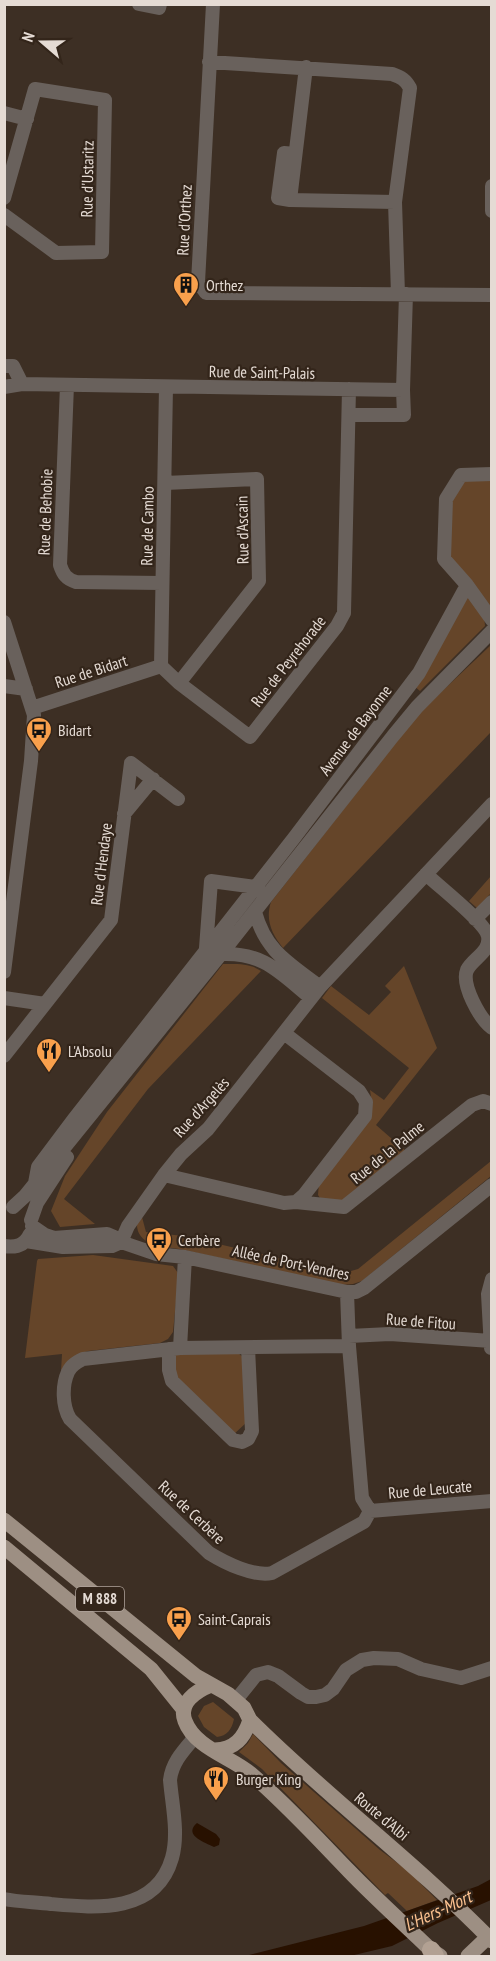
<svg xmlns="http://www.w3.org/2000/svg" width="496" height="1961" font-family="'PT Sans Narrow',sans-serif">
<rect width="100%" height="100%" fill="#3d2f24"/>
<path fill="#654529" d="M466 478H491V613L448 555 450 500Z
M467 596 484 615 485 626 420 691 414 686Z
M491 645V732L283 948C272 934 265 920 271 902L418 714Z
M491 876V893L477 908 469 901Z
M223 964C237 964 250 963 261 971L148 1089 64 1199 95 1224 60 1227 51 1211 65 1176 107 1112Z
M404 966 437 1048 376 1125 407 1152 349 1200 322 1201 318 1195 319 1182 372 1104 370 1090 384 1100 409 1068 322 998 331 986 369 1015 391 992 385 986Z
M491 1161V1176L362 1281 353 1284 341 1285 179 1249C160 1246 135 1245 137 1221L142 1217 146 1232 184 1236 344 1273 358 1269Z
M93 1255 173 1266 178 1273V1281L173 1332 168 1339 160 1343 88 1351C75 1355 68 1359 61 1371L62 1354 25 1358 37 1261 38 1259Z
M237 1352 245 1359 247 1422 233 1435 175 1377 173 1358 176 1354Z
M213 1702 234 1719C232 1729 227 1736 217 1737L204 1727 198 1716 204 1706Z
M253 1734 281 1763 380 1850 419 1879 418 1881 437 1900 407 1911 388 1893 385 1895 262 1769 239 1752 248 1743Z"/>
<path fill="#281100" d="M197 1823 216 1834 220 1839 219 1845 214 1847C204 1842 183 1835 197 1823Z
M491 1879V1900L438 1923 392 1946 350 1956H245L364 1926 478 1886Z"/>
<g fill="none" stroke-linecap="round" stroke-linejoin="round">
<path stroke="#69615c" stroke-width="14" d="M139 4 159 8 160 4
M213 4 198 282 206 293 492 295
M209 62 392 74C401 77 406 80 410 88L395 202 398 294
M306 67 290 200 395 202
M4 113 27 119
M492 186V211
M4 198 35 89 105 100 102 252 56 253 4 215
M290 200 278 198 284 153 295 154
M4 366H13L22 384
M67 385 60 565C63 574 66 579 76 582L162 583
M4 387 22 384 403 390 406 294
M349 415H404L403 390
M165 483 257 479 259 581 179 683
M467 585 492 620
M4 622 34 715 31 761 4 972
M161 666 179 683 250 737 337 626 344 613 349 389
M161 666 166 387
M4 686 26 689
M32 708 161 666
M124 814 153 779
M426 874C438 886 485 922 488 936 491 952 473 958 467 970 461 985 480 1019 492 1028
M255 912C266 952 289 963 320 987
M475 919 492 902
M206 948 211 881 256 887 260 891
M221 954C264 952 280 973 311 998
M4 998 45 1004
M4 1056 111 920 131 763 178 799
M164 1175 284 1203 296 1202 304 1195 365 1116 366 1102 359 1091 284 1033
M35 1183 38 1167 74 1119 294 838 419 673 467 585 444 559 446 499 461 475 492 474
M296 1202 344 1207 472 1105 483 1101 492 1104
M13 1207 25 1196 221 954 393 736 417 707 492 631
M31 1220 37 1203 67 1157
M32 1226 45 1235 54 1238 107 1234 114 1237 121 1242 156 1254 185 1257 347 1292H356L364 1288 492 1185
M26 1241 63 1247 112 1246 121 1242
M121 1242 128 1226 164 1175 181 1154 208 1129 320 987 492 804
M4 1246C16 1248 25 1245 30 1234
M185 1257 180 1348 83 1359C77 1362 71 1365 68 1372 62 1385 62 1406 70 1419L209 1553C225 1563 254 1577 272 1573L364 1522 370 1511 362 1498 349 1346 347 1292
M349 1336 390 1334 491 1341
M180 1348 349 1346
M491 1348 488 1294 492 1279
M169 1349V1370L172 1381 233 1440 242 1442 248 1439 252 1431 248 1348
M370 1511 492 1501
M236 1700 256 1675 268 1672 278 1676 301 1693 308 1697H316L325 1695 333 1689 346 1670 362 1660 374 1658 398 1659 421 1669 461 1678 492 1668
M4 1899C19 1902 35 1902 51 1904 96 1908 156 1914 172 1858 179 1833 172 1805 170 1780 172 1762 184 1750 195 1737"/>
<path stroke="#9d8f83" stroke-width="15" d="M4 1520 196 1676 228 1694 244 1708 250 1720C244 1738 235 1749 215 1750
M4 1547 151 1669 184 1710
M211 1685C196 1691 178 1703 185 1721 195 1748 231 1757 251 1774 286 1804 317 1838 349 1871 375 1898 403 1923 431 1950L440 1956
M250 1720C327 1797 415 1862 492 1941
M468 1956 488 1937"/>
<path stroke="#b2a193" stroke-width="18" d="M431 1950 435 1956"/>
</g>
<defs>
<symbol id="building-pin" viewBox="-11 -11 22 30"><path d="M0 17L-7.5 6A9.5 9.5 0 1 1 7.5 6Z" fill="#f9a04c" stroke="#33251a"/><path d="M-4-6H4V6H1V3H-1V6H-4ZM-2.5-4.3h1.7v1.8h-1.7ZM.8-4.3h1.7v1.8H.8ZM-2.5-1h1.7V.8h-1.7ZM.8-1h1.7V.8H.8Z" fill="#111"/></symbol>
<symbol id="bus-pin" viewBox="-11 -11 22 30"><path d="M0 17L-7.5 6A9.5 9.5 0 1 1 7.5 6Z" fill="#f9a04c" stroke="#33251a"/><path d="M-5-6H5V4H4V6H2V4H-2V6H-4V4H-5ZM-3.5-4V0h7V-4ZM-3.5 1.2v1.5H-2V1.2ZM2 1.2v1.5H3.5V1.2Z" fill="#111"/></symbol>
<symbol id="restaurant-pin" viewBox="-11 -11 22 30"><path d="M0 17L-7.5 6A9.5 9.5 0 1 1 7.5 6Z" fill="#f9a04c" stroke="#33251a"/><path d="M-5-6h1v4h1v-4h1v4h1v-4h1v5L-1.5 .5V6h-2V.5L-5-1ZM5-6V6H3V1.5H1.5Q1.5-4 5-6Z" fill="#111"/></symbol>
</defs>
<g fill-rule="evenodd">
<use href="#building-pin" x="171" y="270" width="30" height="40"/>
<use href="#bus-pin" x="24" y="715" width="30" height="40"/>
<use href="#restaurant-pin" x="34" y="1036" width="30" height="40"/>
<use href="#bus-pin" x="144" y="1225" width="30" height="40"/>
<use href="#bus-pin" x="164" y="1604" width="30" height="40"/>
<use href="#restaurant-pin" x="201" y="1764" width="30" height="40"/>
</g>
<g text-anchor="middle" stroke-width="4.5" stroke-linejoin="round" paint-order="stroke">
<rect fill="#33251a" stroke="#b0a49c" stroke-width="1.5" x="76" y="1587" width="48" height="24" rx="4.5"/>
<g font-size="15" font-weight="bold" fill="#e5dbd4">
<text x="100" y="1604">M 888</text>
</g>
<g font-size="16" fill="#e5dbd4" stroke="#33251a">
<text transform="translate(87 179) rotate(-89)" y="6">Rue d'Ustaritz</text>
<text transform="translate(184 220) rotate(-87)" y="6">Rue d'Orthez</text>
<text transform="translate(262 372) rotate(1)" y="6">Rue de Saint-Palais</text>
<text transform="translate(45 512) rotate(-88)" y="6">Rue de Behobie</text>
<text transform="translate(147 526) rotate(-89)" y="6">Rue de Cambo</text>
<text transform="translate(242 530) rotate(-91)" y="6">Rue d'Ascain</text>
<text transform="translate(288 661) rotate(-52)" y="6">Rue de Peyrehorade</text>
<text transform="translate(91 671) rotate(-18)" y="6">Rue de Bidart</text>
<text transform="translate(355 730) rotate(-53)" y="6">Avenue de Bayonne</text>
<text transform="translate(101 864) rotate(-83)" y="6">Rue d'Hendaye</text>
<text transform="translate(201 1107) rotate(-48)" y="6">Rue d'Argelès</text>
<text transform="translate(387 1152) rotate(-39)" y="6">Rue de la Palme</text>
<text transform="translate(291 1262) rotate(12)" y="6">Allée de Port-Vendres</text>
<text transform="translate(421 1321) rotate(4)" y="6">Rue de Fitou</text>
<text transform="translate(430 1489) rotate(-5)" y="6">Rue de Leucate</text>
<text transform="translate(192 1512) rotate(43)" y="6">Rue de Cerbère</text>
<text transform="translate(382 1816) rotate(40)" y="6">Route d'Albi</text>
</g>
<g font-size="16" fill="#e5dbd4" stroke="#33251a" text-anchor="start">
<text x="206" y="291">Orthez</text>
<text x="58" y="736">Bidart</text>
<text x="68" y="1057">L'Absolu</text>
<text x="178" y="1246">Cerbère</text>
<text x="198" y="1625">Saint-Caprais</text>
<text x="236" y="1785">Burger King</text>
</g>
<g font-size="18" font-style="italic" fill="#fdc290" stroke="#33251a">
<text transform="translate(438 1911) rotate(-25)" y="6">L'Hers-Mort</text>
</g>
</g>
<rect width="496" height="1961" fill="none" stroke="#e5dbd4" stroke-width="12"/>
<g transform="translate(42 42) rotate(290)" stroke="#33251a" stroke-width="4.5" paint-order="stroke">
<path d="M0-4.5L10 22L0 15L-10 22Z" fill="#e5dbd4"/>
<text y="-9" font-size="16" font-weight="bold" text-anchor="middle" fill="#e5dbd4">N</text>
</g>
</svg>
